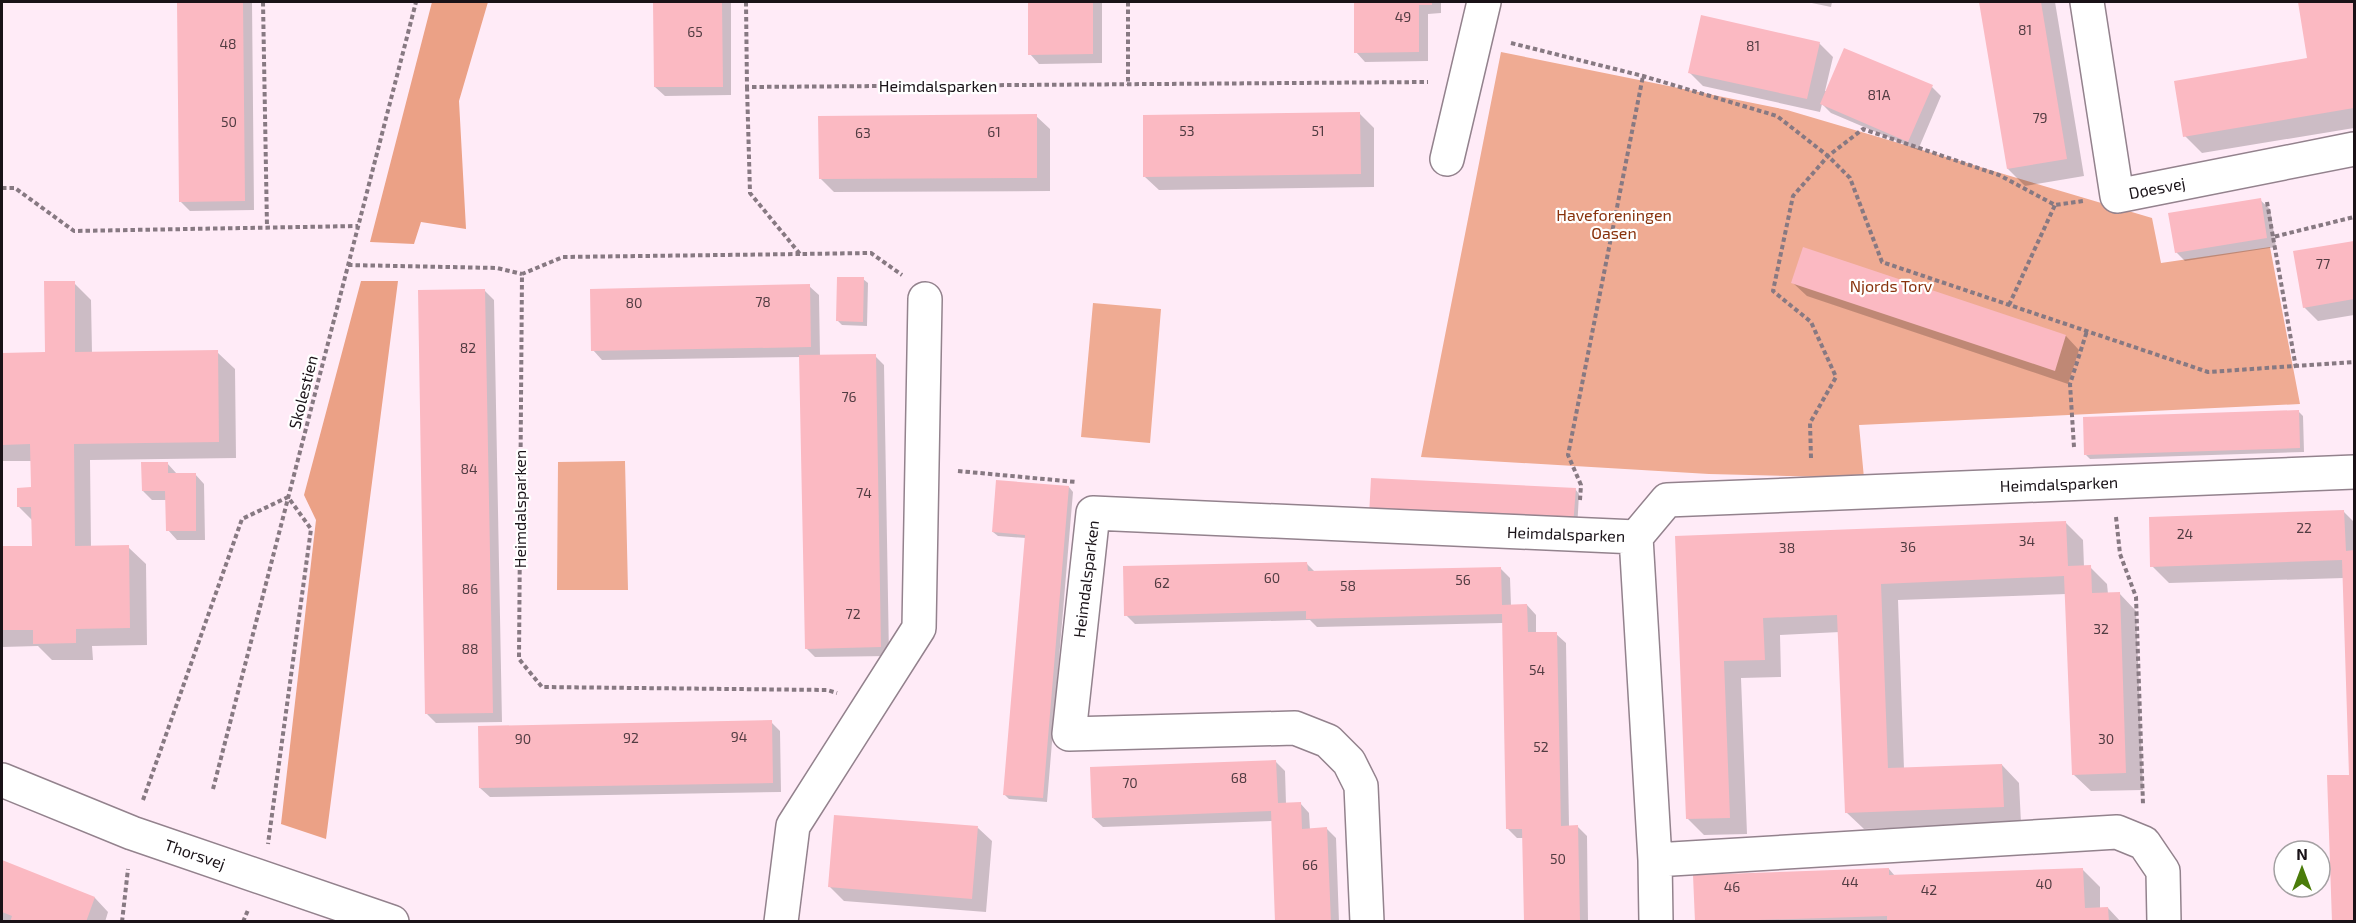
<svg xmlns="http://www.w3.org/2000/svg" width="2356" height="923" font-family="'Exo 2',sans-serif">
<rect width="100%" height="100%" fill="#ffebf7"/>
<path fill="#efab93" d="M1501 52 1787 110 2152 218 2161 263 2270 247 2300 404 1859 425 1864 478 1709 474 1421 457Z
M1093 303 1161 309 1150 443 1081 437Z
M625 461 628 590H557L558 462Z"/>
<path fill="#eba186" d="M432 2H488L459 101 466 229 421 222 414 244 370 242Z
M361 281H398L326 839 281 824 316 520 304 495Z"/>
<path fill="#0003" d="M179 2H252L254 210 190 211 180 201Z
M654 2H731V95L665 96 655 87Z
M1030 2H1102V63L1039 64 1030 54Z
M1356 2H1441V13L1428 14V61L1365 62 1356 52Z
M1807 2H1832L1831 7Z
M1980 2H2055L2084 176 2025 186 2008 169Z
M2299 2H2354V128L2202 153 2185 136 2309 59Z
M1819 43 1833 57 1825 91 1932 87 1941 96 1918 150 1831 113 1822 104 1820 112 1703 86 1689 72Z
M1360 114 1374 128V187L1159 190 1145 177Z
M1036 116 1050 129V191L834 192 820 178Z
M2260 200 2270 209 2276 247 2185 261 2176 252Z
M2354 243V315L2318 321 2304 307 2295 253Z
M1804 249 2066 336 2079 350 2068 384 1807 296 1793 283Z
M863 279 868 283 867 326 842 325 838 321Z
M74 283 91 300 92 353 217 352 235 369 236 458 90 460 91 547H128L146 564 147 645 92 646 93 660H52L38 646 2 647V548L33 547V521L19 507 32 488V461H2V354H47Z
M809 286 819 295 820 357 875 356 884 365 889 656 815 657 806 648 801 357 602 360 593 350Z
M485 291 494 300 502 722 436 723 427 714Z
M2298 411 2303 416 2304 452 2090 459 2086 455Z
M167 463 177 474H195L204 484 205 540H177L168 530 167 500H152L143 491Z
M1069 487 1073 492 1047 802 1009 799 1004 794 1026 538 998 536 993 532Z
M1575 489 1579 494 1577 530 1375 520Z
M2344 512 2354 522V922H2334L2351 776 2344 578 2169 583 2152 566Z
M2066 523 2083 540 2084 567H2090L2107 584 2108 594 2119 593 2136 611 2143 790 2091 791 2073 774 2066 594 1898 600 1904 769 2002 765 2019 783 2021 823 1864 829 1846 812 1840 632 1780 635 1781 677 1741 678 1747 834 1704 835 1687 818 1676 537Z
M1307 564 1315 572 1500 568 1510 578 1511 606 1527 605 1536 615V634H1556L1566 643 1569 827 1577 826 1587 836 1588 922H1525L1524 838H1517L1508 829 1503 623 1317 627 1310 620 1135 624 1126 615Z
M771 722 780 731 781 792 490 797 480 788Z
M1276 762 1285 771 1286 804 1300 803 1309 813 1310 830 1327 829 1336 838 1339 922H1277L1273 821 1103 827 1093 818Z
M978 828 992 841 986 912 844 901 830 887Z
M2 862 95 898 108 912 105 922 2 920Z
M1889 869 1895 876 2082 869 2100 887V909L2108 908 2121 922H1697Z"/>
<path fill="#fbb9c2" d="M177 2H243L245 201 179 202Z
M653 2H722L723 87H654Z
M1028 2H1093V54L1028 55Z
M1354 2H1432V5H1419V52L1354 53Z
M1979 2H2041L2067 159 2007 169Z
M2298 2H2354V108L2183 137 2174 81 2307 58Z
M1701 15 1820 42 1807 99 1688 73Z
M1844 48 1933 85 1908 142 1820 104Z
M1360 112 1361 174 1143 177V115Z
M1037 114V178L819 179 818 116Z
M2261 198 2267 238 2175 253 2168 213Z
M2354 241V299L2303 308 2293 251Z
M1803 247 2066 335 2055 371 1791 283Z
M837 277H864L863 322 836 321Z
M44 281H75V352L218 350 219 442 74 444 75 546 129 545 130 628 76 629V643L33 644V630H2V546H32L31 507H17V488L31 487 30 444 2 445V353L45 352Z
M810 284 811 347 591 351 590 289Z
M485 289 493 713 425 714 418 290Z
M876 354 881 647 805 649 799 355Z
M2299 410 2300 448 2084 455 2083 417Z
M141 462H168V473H196V531H166L165 491H142Z
M1371 478 1576 488 1573 526 1369 516Z
M996 480 1069 486 1043 798 1003 795 1025 535 992 532Z
M2344 510 2346 551 2354 550V922H2332L2327 775H2349L2342 560 2150 567 2149 517Z
M2066 521 2068 566 2091 565 2092 593 2120 592 2126 773 2072 775 2064 576 1881 584 1888 768 2002 764 2004 807 1845 813 1837 615 1763 618 1765 660 1724 661 1730 818 1686 819 1675 536Z
M1307 562 1308 571 1501 567 1502 605 1527 604 1528 632H1557L1561 826 1578 825 1580 922H1524L1522 829H1506L1502 614 1306 619V611L1124 616 1123 566Z
M772 720 773 783 479 788 478 726Z
M1276 760 1278 803 1301 802 1302 829 1327 827 1331 922H1275L1271 811 1092 818 1090 767Z
M834 815 978 826 972 899 828 887Z
M2 860 95 897 86 922H10L12 916 2 912Z
M1889 868V875L2083 868 2085 908 2108 907 2109 922H1887V916L1695 922 1693 875Z"/>
<g fill="none" stroke-linecap="round" stroke-linejoin="round">
<defs>
<path id="minor" d="M2087 2 2117 196 2354 149
M1447 159 1484 2
M1636 537 1667 500 2354 472
M1655 860 2117 832 2144 843 2163 871 2164 922
M781 922 793 826 919 628 925 299
M1367 922 1361 786 1349 762 1328 741 1295 728 1069 734 1093 513 1636 537 1655 860 1656 922"/>
<path id="tertiary" d="M2 780 132 833 392 922"/>
</defs>
<use href="#minor" stroke="#93828d" stroke-width="36"/>
<use href="#tertiary" stroke="#93828d" stroke-width="36"/>
<path stroke="#877982" stroke-width="4" stroke-dasharray="4.5 3" stroke-linecap="butt" d="M263 2 267 227
M746 2 747 87 1428 82
M1128 2V85
M1511 43 1643 76 1777 116 1828 156 1850 178 1882 262 2208 372 2354 362
M747 87 750 193 800 254 871 253 902 275
M2 188H15L74 231 358 226
M2267 202 2273 237
M800 254 563 257 522 274 519 659 542 687 827 690 837 693
M348 265 497 268 522 274
M2009 305 2055 205
M2296 368 2273 237 2354 217
M2074 447 2070 384 2087 331
M1811 458 1810 423 1836 377 1811 322 1773 291 1793 196 1828 156 1863 129 1999 175 2055 205 2083 201
M958 471 1076 482
M1580 500 1581 485 1568 455 1643 76
M2116 517 2120 554 2136 597 2143 804
M213 789 416 2
M143 800 242 519 288 497 311 529 268 844
M122 922 128 869
M180 922V920
M243 922 248 910"/>
<use href="#minor" stroke="#fff" stroke-width="33"/>
<use href="#tertiary" stroke="#fff" stroke-width="33"/>
</g>
<g text-anchor="middle" stroke-width="4.5" stroke-linejoin="round" paint-order="stroke">
<g font-size="14" fill="#523c42">
<text x="1403" y="22">49</text>
<text x="2025" y="35">81</text>
<text x="695" y="37">65</text>
<text x="228" y="49">48</text>
<text x="1753" y="51">81</text>
<text x="1879" y="100">81A</text>
<text x="2040" y="123">79</text>
<text x="229" y="127">50</text>
<text x="1187" y="136">53</text>
<text x="1318" y="136">51</text>
<text x="994" y="137">61</text>
<text x="863" y="138">63</text>
<text x="2323" y="269">77</text>
<text x="763" y="307">78</text>
<text x="634" y="308">80</text>
<text x="468" y="353">82</text>
<text x="849" y="402">76</text>
<text x="469" y="474">84</text>
<text x="864" y="498">74</text>
<text x="2304" y="533">22</text>
<text x="2185" y="539">24</text>
<text x="2027" y="546">34</text>
<text x="1908" y="552">36</text>
<text x="1787" y="553">38</text>
<text x="1272" y="583">60</text>
<text x="1463" y="585">56</text>
<text x="1162" y="588">62</text>
<text x="1348" y="591">58</text>
<text x="470" y="594">86</text>
<text x="853" y="619">72</text>
<text x="2101" y="634">32</text>
<text x="470" y="654">88</text>
<text x="1537" y="675">54</text>
<text x="739" y="742">94</text>
<text x="631" y="743">92</text>
<text x="523" y="744">90</text>
<text x="2106" y="744">30</text>
<text x="1541" y="752">52</text>
<text x="1239" y="783">68</text>
<text x="1130" y="788">70</text>
<text x="1558" y="864">50</text>
<text x="1310" y="870">66</text>
<text x="1850" y="887">44</text>
<text x="2044" y="889">40</text>
<text x="1732" y="892">46</text>
<text x="1929" y="895">42</text>
</g>
<g font-size="16" fill="#191217" stroke="#fff">
<text x="938" y="92">Heimdalsparken</text>
<text transform="translate(2157 188) rotate(-11)" y="6">Døesvej</text>
<text transform="translate(303 392) rotate(-76)" y="6">Skolestien</text>
<text transform="translate(2059 484) rotate(-2)" y="6">Heimdalsparken</text>
<text transform="translate(520 509) rotate(-90)" y="6">Heimdalsparken</text>
<text transform="translate(1566 534) rotate(2)" y="6">Heimdalsparken</text>
<text transform="translate(1086 579) rotate(-83)" y="6">Heimdalsparken</text>
<text transform="translate(195 854) rotate(19)" y="6">Thorsvej</text>
</g>
<g font-size="16" fill="#88320c" stroke="#fff">
<text x="1614" y="221">Haveforeningen<tspan x="1614" dy="18">Oasen</tspan></text>
<text x="1891" y="292">Njords Torv</text>
</g>
</g>
<rect width="2356" height="923" fill="none" stroke="#191217" stroke-width="6"/>
<g transform="translate(2302 869)"><circle r="28" fill="#ffffff" stroke="#a3a0a2" stroke-width="1.5"/>
<path d="M0-4.5L10 22L0 15L-10 22Z" fill="#4a7c0a"/>
<text y="-9" font-size="16" font-weight="bold" text-anchor="middle" fill="#191217">N</text>
</g>
</svg>
